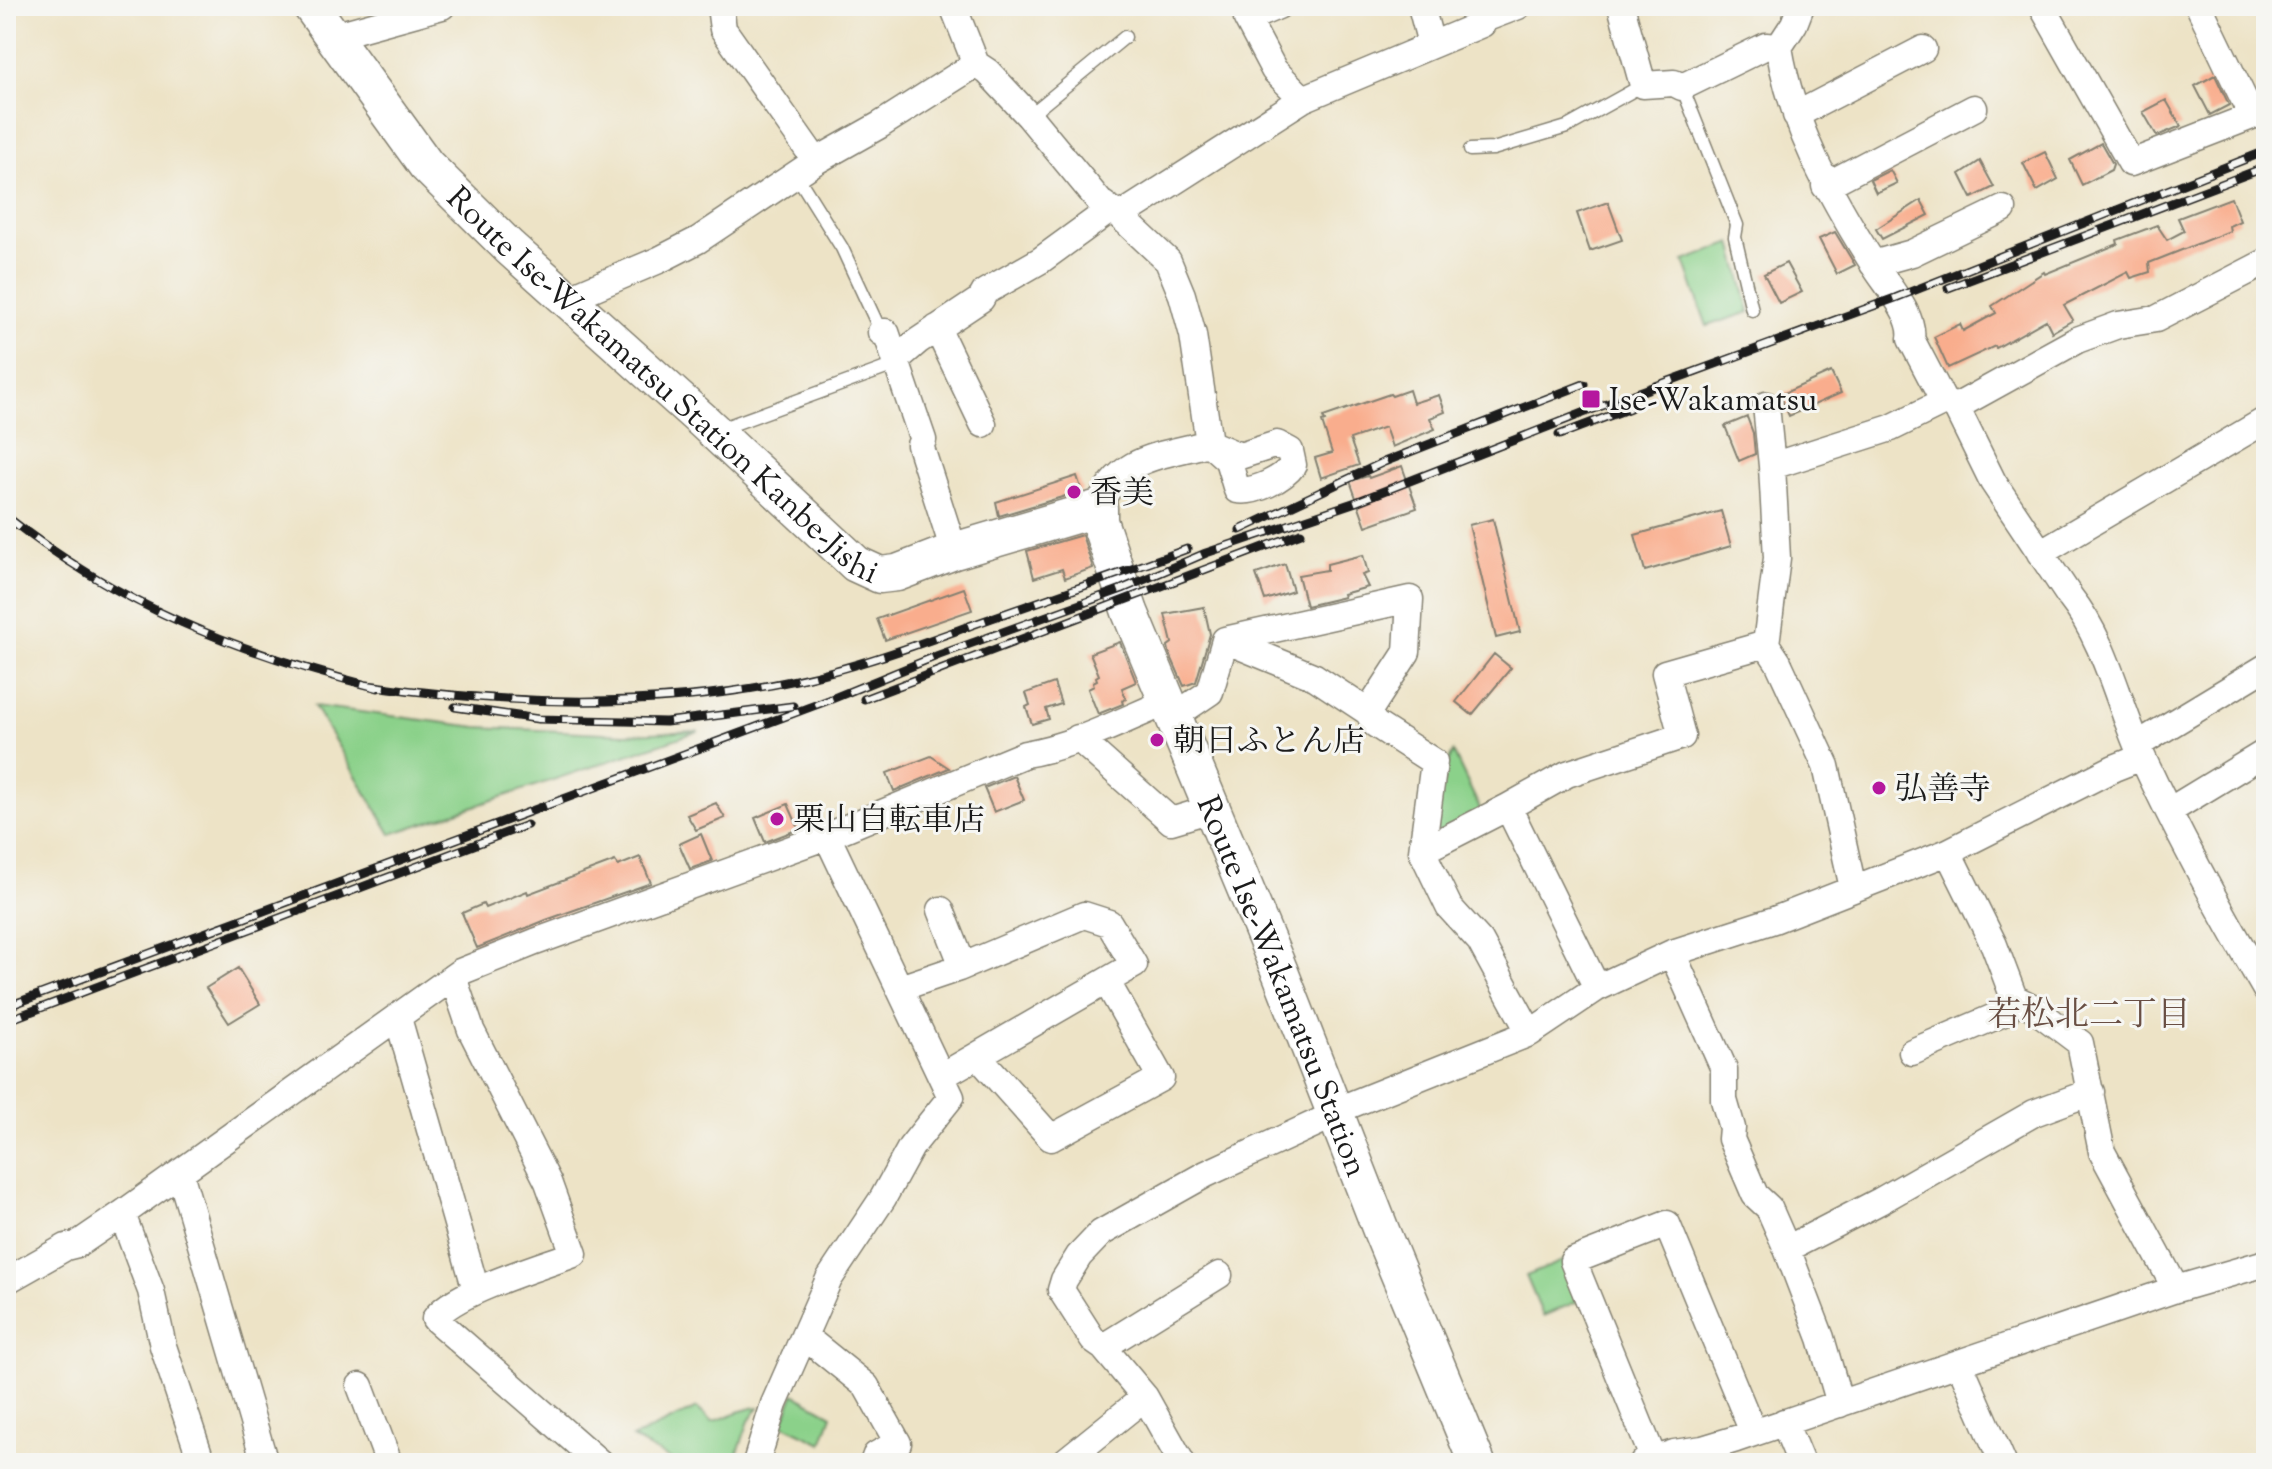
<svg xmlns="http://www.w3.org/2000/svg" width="2272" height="1469" font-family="'Sorts Mill Goudy','Noto Serif JP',serif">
<rect width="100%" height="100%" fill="#f6f6f2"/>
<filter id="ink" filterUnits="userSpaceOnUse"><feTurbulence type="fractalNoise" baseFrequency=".0125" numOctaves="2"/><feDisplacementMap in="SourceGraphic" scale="16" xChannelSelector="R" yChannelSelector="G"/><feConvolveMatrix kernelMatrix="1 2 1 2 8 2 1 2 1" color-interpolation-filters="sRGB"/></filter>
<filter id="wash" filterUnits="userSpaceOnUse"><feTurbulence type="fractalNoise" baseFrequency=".006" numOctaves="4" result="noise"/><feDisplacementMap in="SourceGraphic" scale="32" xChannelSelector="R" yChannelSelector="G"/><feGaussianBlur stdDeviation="1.8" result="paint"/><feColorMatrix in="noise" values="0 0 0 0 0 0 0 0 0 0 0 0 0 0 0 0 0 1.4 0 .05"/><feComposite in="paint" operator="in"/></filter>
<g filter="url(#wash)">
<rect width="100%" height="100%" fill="#ede3c6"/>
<path fill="#8bd18a" stroke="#547653" stroke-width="2" d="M1732 243 1750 312 1707 326 1684 261Z
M314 706 477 727 625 734 699 731 391 834Z
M1453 752 1482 813 1439 834 1431 826 1438 784Z
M1565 1260 1581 1300 1543 1316 1526 1276Z
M794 1394 832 1415 822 1443 782 1424Z
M759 1407 749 1421 734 1463H677L632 1438 697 1408 712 1422C729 1417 742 1408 759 1407Z"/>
<g id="blocks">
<path fill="#f9ad8d" d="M2215 75 2229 105 2210 115 2195 86Z
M2166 100 2181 126 2157 136 2143 112Z
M2101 143 2113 164 2111 170 2082 185 2070 160Z
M2045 152 2058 179 2037 191 2023 163Z
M1980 161 1994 187 1972 198 1960 174Z
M1890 170 1897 183 1876 193 1870 180Z
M2231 198 2240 221 2229 226 2230 231 2149 263 2150 272 2131 278 2128 272 2064 305 2073 320 2052 332 2046 320 1996 348 1995 346 1948 368 1934 337 1960 324 1963 331 1996 313 1992 306 2044 272 2045 274 2118 244 2117 240 2157 225 2167 240 2184 231 2178 218Z
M1921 200 1929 215 1882 239 1876 229Z
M1608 202 1622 240 1590 251 1577 213Z
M1835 232 1855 265 1837 274 1819 239Z
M1786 263 1802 292 1779 303 1764 274Z
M1831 372 1841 393 1789 416 1780 395Z
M1409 390 1413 403 1439 395 1445 412 1430 418 1435 429 1392 447 1385 427 1350 439 1359 465 1321 478 1315 458 1332 453 1322 422 1325 421 1323 417 1390 394 1392 396Z
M1747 417 1753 433 1755 454 1739 461 1725 426Z
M1402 466 1417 508 1366 526 1350 481 1368 476 1369 478Z
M1077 476 1082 491 999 516 996 502Z
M1721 511 1731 546 1645 571 1635 535Z
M1493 519 1520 632 1496 638 1469 525Z
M1082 535 1093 568 1065 578 1062 569 1034 578 1027 551Z
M1363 555 1368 573 1362 575 1368 587 1343 594 1344 597 1306 606 1298 575 1327 570V564Z
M1285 564 1293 591 1265 600 1256 574Z
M964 588 972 610 885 640 877 619Z
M1204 607 1210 634 1196 682 1184 686 1169 652 1168 646 1172 643 1165 614Z
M1120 642 1136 682 1122 688 1126 699 1122 701 1123 704 1098 714 1088 689 1094 686 1093 682 1097 680 1096 677 1099 675 1090 653Z
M1494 654 1511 668 1472 715 1456 702Z
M1054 683 1061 704 1046 709 1049 719 1032 724 1026 707 1030 705 1026 693Z
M931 756 949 768 894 791 887 773Z
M1014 776 1024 800 994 812 984 788Z
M716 803 725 818 696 830 687 815Z
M788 804 799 829 765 842 755 818Z
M701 834 712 861 690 869 679 844Z
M640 857 651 883 546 920 477 948 462 913 483 904 485 908 527 891 528 894 615 861 618 866Z
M238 968 260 1004 229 1023 206 988Z"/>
</g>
</g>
<g filter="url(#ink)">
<use href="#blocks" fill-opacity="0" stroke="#848071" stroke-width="2"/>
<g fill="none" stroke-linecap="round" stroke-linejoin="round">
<defs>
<path id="service" d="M1682 87 1737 225 1735 237 1752 310
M1029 116 1125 37
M1470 150 1493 149 1567 127 1643 85
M797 176 842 248 881 332
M720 429 897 364"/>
<path id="minor" d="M720 6 723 29 816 161
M953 6 976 64 988 72 1029 116 1100 202 1120 216 1168 261 1182 295 1193 335 1209 443C1162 456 1117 456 1099 508
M1278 6 1247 19 1274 70 1303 99
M1421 6 1431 44
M1621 6 1643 85 1674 83 1682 87 1766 46 1779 47
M1801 6 1794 24 1779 47C1792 127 1831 197 1874 265 1886 285 1915 315 1911 339L1944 402 1956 407 1993 482 2070 597C2106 642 2117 700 2140 752 2177 833 2221 913 2266 990
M2042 6 2131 163 2252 116 2199 6
M333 36 442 6
M1796 115 1923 49
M1825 186 1974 108
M1120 216 1303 99 1482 24 1484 19 1518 6
M1873 264 1912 253 2003 209
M567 299 659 260 698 240 816 161 880 125 976 64
M937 328 983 424
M881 332H886L923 440 920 445 954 551
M896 360 918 341 981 299 985 292 1041 260 1111 209
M1766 405 1772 466
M1956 407 2077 340 2118 325 2156 319 2266 262
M1209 443 1240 456 1277 444 1290 451 1293 465C1283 479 1255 493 1237 490L1228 460Z
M2040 553 2266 420
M1225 640 1410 599 1407 652 1368 712
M1173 717 1210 692 1225 640 1315 677 1368 712 1375 724 1434 762 1422 851
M1078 738 1171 821 1211 809
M2137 745 2266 667
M1508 807 1422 851 1449 907 1480 941 1530 1033
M2169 811 2266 752
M1853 888 1826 766 1778 662 1766 644 1777 558 1772 466 1891 428 1944 402
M941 910 963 966
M1672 953 1724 1069V1100L1732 1128 1731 1139 1755 1195 1769 1208 1787 1249 1821 1338 1840 1404
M453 977 471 1030 548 1182 574 1254C543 1266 450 1293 435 1319L600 1463
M900 988 959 968 1084 915 1109 923 1134 965 942 1076
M1597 988 1508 807 1567 774 1682 736 1665 673 1766 644
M2014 998 2032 1007 2080 1043 2102 1152 2176 1289
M398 1018 476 1290
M1912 1052 2006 1012 2014 998 1994 945 1948 852
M978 1056 1051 1138 1161 1078 1107 982
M1335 1111 1530 1033 1597 988 1672 953 1774 920 1948 852 2114 768 2142 757
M180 1173 265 1463
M122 1214 151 1291 163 1346 202 1463
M1787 1249 1880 1201 2034 1113 2091 1092
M1219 1275 1103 1347 1093 1340 1061 1290 1064 1280 1079 1256 1101 1233 1206 1174 1336 1114
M6 1281 66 1247 78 1244 122 1214 460 972 535 942 827 836 1025 754C1074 746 1121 721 1167 702
M804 1336 866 1386 898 1443 876 1455 873 1463
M1103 1347 1145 1397 1182 1463
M1960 1364 2003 1463
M360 1386 389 1463
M1784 1422 1801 1463
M1654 1460 1573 1261 1667 1224 1753 1432
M756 1463 774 1404 829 1279 883 1198 911 1147 951 1097 827 836
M1063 1463 1145 1397
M1643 1463 1674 1453 1703 1449 1736 1439 2176 1289 2266 1263"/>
<g id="secondary">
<path id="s1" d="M311 6 426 165 509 247 703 421 856 564 880 575 897 573 954 551 1099 508V521L1130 612 1280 972 1382 1233 1477 1463"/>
</g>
</defs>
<use href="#service" stroke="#848071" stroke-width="15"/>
<use href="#minor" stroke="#848071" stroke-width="29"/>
<use href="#secondary" stroke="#848071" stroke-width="39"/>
<use href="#service" stroke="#fff" stroke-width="12"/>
<use href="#minor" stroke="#fff" stroke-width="26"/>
<use href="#secondary" stroke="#fff" stroke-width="36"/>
<defs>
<path id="rail" d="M1948 288 2266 167
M1559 435 1630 408
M6 516C119 606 239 653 378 688
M1240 530 1384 462 1584 384
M367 685C508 705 656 710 796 680 857 667 916 645 975 624 1046 599 1117 575 1187 549
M864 699 1301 533
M455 707 538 719 666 722 793 706
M6 1007 829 700 939 655 1122 589 1206 553 1356 502 1596 408 1895 298 2266 151
M6 1021 527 825"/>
</defs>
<use href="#rail" stroke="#1c1c1c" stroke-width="9"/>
<use href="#rail" stroke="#f6f6f2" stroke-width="6" stroke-dasharray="18" stroke-linecap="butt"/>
</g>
</g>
<g fill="#b5179e" stroke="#f6f6f2" stroke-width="3">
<rect x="1581" y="389" width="20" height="20" rx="4"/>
<circle cx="1074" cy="492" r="8"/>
<circle cx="1157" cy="740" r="8"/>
<circle cx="1879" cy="788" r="8"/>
<circle cx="777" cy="819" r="8"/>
</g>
<g text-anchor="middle" stroke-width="6" stroke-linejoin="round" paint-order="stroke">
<g font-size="32" fill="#1c1c1c" stroke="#f6f6f2">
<text dy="11" stroke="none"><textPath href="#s1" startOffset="520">Route Ise-Wakamatsu Station Kanbe-Jishi</textPath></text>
<text dy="11" stroke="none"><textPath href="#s1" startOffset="1552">Route Ise-Wakamatsu Station</textPath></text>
</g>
<g font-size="32" fill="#1c1c1c" stroke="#f6f6f2" text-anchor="start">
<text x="1609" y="410">Ise-Wakamatsu</text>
<text x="1090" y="503">香美</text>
<text x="1173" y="751">朝日ふとん店</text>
<text x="1895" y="799">弘善寺</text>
<text x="793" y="830">栗山自転車店</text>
</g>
<g font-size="34" fill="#694f44" stroke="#f6f6f2">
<text x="2089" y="1025">若松北二丁目</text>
</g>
</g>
<rect width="2272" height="1469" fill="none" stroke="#f6f6f2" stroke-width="32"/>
</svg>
